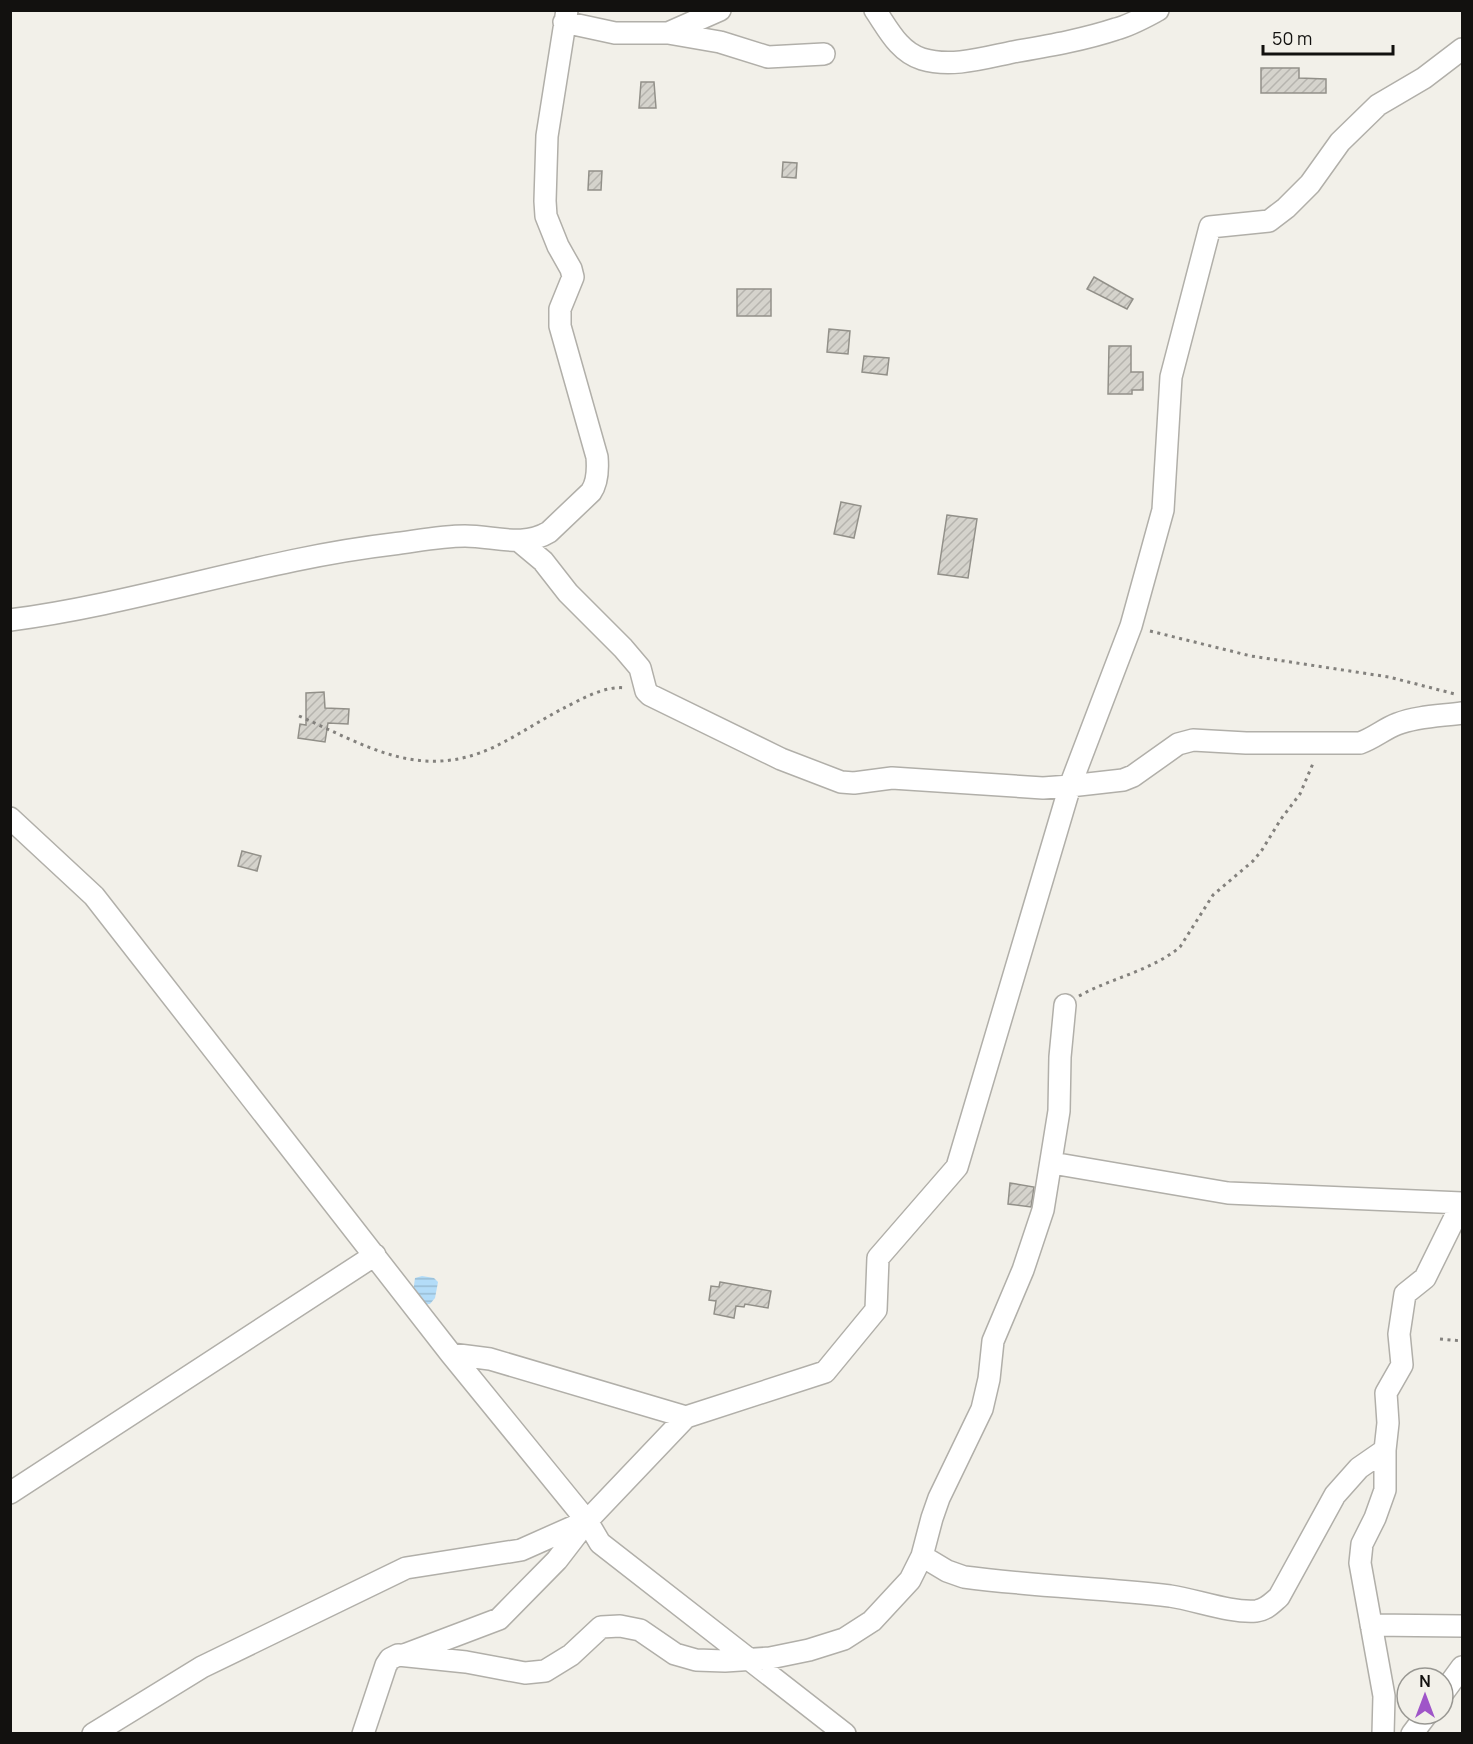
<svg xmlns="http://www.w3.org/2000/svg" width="1473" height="1744" font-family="Manrope,sans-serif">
<defs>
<pattern id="water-rules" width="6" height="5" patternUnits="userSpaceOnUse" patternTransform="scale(1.5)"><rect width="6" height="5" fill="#b3dcf8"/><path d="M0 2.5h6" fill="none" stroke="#99bcd3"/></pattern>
<pattern id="building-hatch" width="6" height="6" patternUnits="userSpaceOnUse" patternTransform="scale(1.5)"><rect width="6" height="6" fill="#d5d3cc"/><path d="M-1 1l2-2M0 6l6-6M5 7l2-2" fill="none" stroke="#b6b4ae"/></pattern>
</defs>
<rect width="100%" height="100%" fill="#f2f0e9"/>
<path fill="url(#water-rules)" d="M422 1276 434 1278 438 1282 435 1298 430 1304 418 1305 412 1300 415 1278Z"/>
<path fill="url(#building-hatch)" stroke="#929089" stroke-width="1.5" d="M1261 68H1299V78L1326 79V93H1261Z
M641 82H654L656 108H639Z
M783 162 797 163 796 178 782 177Z
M589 171H602L601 190H588Z
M1094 277 1133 299 1127 309 1087 289Z
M737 289H771V316H737Z
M829 329 850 331 848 354 827 352Z
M1109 346H1131V372H1143V390H1132V394H1108Z
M864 356 889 358 887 375 862 372Z
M841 502 861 506 854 538 834 534Z
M947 515 977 519 968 578 938 574Z
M324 692 325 708 349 709 348 724 328 723 325 742 298 738 300 724 306 725V693Z
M242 851 261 856 257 871 238 866Z
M1010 1183 1034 1187 1031 1207 1008 1204Z
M720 1282 771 1291 768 1308 745 1304 744 1307 736 1306 734 1318 714 1314 716 1301 709 1300 711 1286 719 1287Z"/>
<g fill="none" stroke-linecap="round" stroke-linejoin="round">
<defs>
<path id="minor" d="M875 10C888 29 899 52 922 59 951 68 984 58 1013 52 1047 46 1083 40 1116 29 1131 25 1145 17 1158 10
M564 22 615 33H668L720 10
M668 33 720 42 768 57 824 54
M519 541 543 561 568 593 623 648 640 668 646 691 650 695 781 759 841 782 854 783 892 778 1043 788 1070 786 1123 780 1133 776 1178 744 1193 740 1246 743H1360C1374 738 1384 729 1397 724 1418 716 1441 716 1462 713
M10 620C140 603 264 559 393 544 417 541 441 536 465 536 494 536 523 548 549 532L591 492C598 482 598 469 597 457L560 326V309L573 277 571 269 558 246 546 216 545 201 547 136 567 10
M10 818 94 896 451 1354 587 1521 600 1543 845 1734
M1052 1163 1228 1193 1462 1203
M451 1354 490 1359 686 1417
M10 1493 375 1255
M922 1556 947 1571 964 1577C1032 1586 1101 1588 1170 1596 1197 1600 1230 1613 1256 1611 1266 1610 1272 1603 1279 1597L1335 1495 1359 1468 1385 1450
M1371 1625 1462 1626
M404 1655 499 1619 557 1560 587 1521 686 1417 825 1372 876 1310 878 1258 957 1167 1070 786 1131 626 1163 510 1171 377 1210 227 1269 221 1286 208 1310 184 1340 142 1378 105 1424 78 1462 49
M1443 1693 1462 1667
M93 1734 202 1667 406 1568 521 1550 584 1522
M363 1734 386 1665 390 1659 398 1655 466 1662 525 1673 545 1671 571 1655 601 1627 620 1626 640 1630 675 1654 696 1660 725 1661 770 1658 809 1650 844 1639 872 1621 910 1580 922 1556 932 1518 939 1498 982 1409 989 1379 993 1341 1023 1270 1043 1210 1059 1111 1060 1057 1065 1005
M1383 1734 1384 1696 1360 1563 1362 1544 1375 1518 1385 1490V1450L1388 1423 1386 1393 1402 1365 1399 1334 1405 1294 1425 1278 1462 1203
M1412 1734 1427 1714"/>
</defs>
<use href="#minor" stroke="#b1afa9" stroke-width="24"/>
<path stroke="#83817d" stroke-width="3" stroke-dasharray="3 4.5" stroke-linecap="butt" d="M1150 631 1251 656 1389 677 1455 694
M299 716C365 745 420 782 494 747 517 736 539 721 562 709 580 700 605 685 626 688
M1079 996C1111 978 1151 971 1180 947L1213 895 1253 861 1262 850 1281 819 1300 794 1314 761
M1440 1339 1462 1341"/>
<use href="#minor" stroke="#fff" stroke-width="21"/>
</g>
<rect width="1473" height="1744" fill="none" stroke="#12110f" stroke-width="24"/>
<g transform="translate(1425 1696)"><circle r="28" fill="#f2f0e9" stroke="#989792" stroke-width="1.5"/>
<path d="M0-4.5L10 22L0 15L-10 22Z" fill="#9f55c8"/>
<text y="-9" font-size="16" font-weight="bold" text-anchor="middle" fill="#12110f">N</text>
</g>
<path d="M1263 45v9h130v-9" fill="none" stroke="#12110f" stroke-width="3"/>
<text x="1272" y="45" font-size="18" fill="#12110f" stroke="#f2f0e9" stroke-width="4.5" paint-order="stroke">50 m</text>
</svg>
